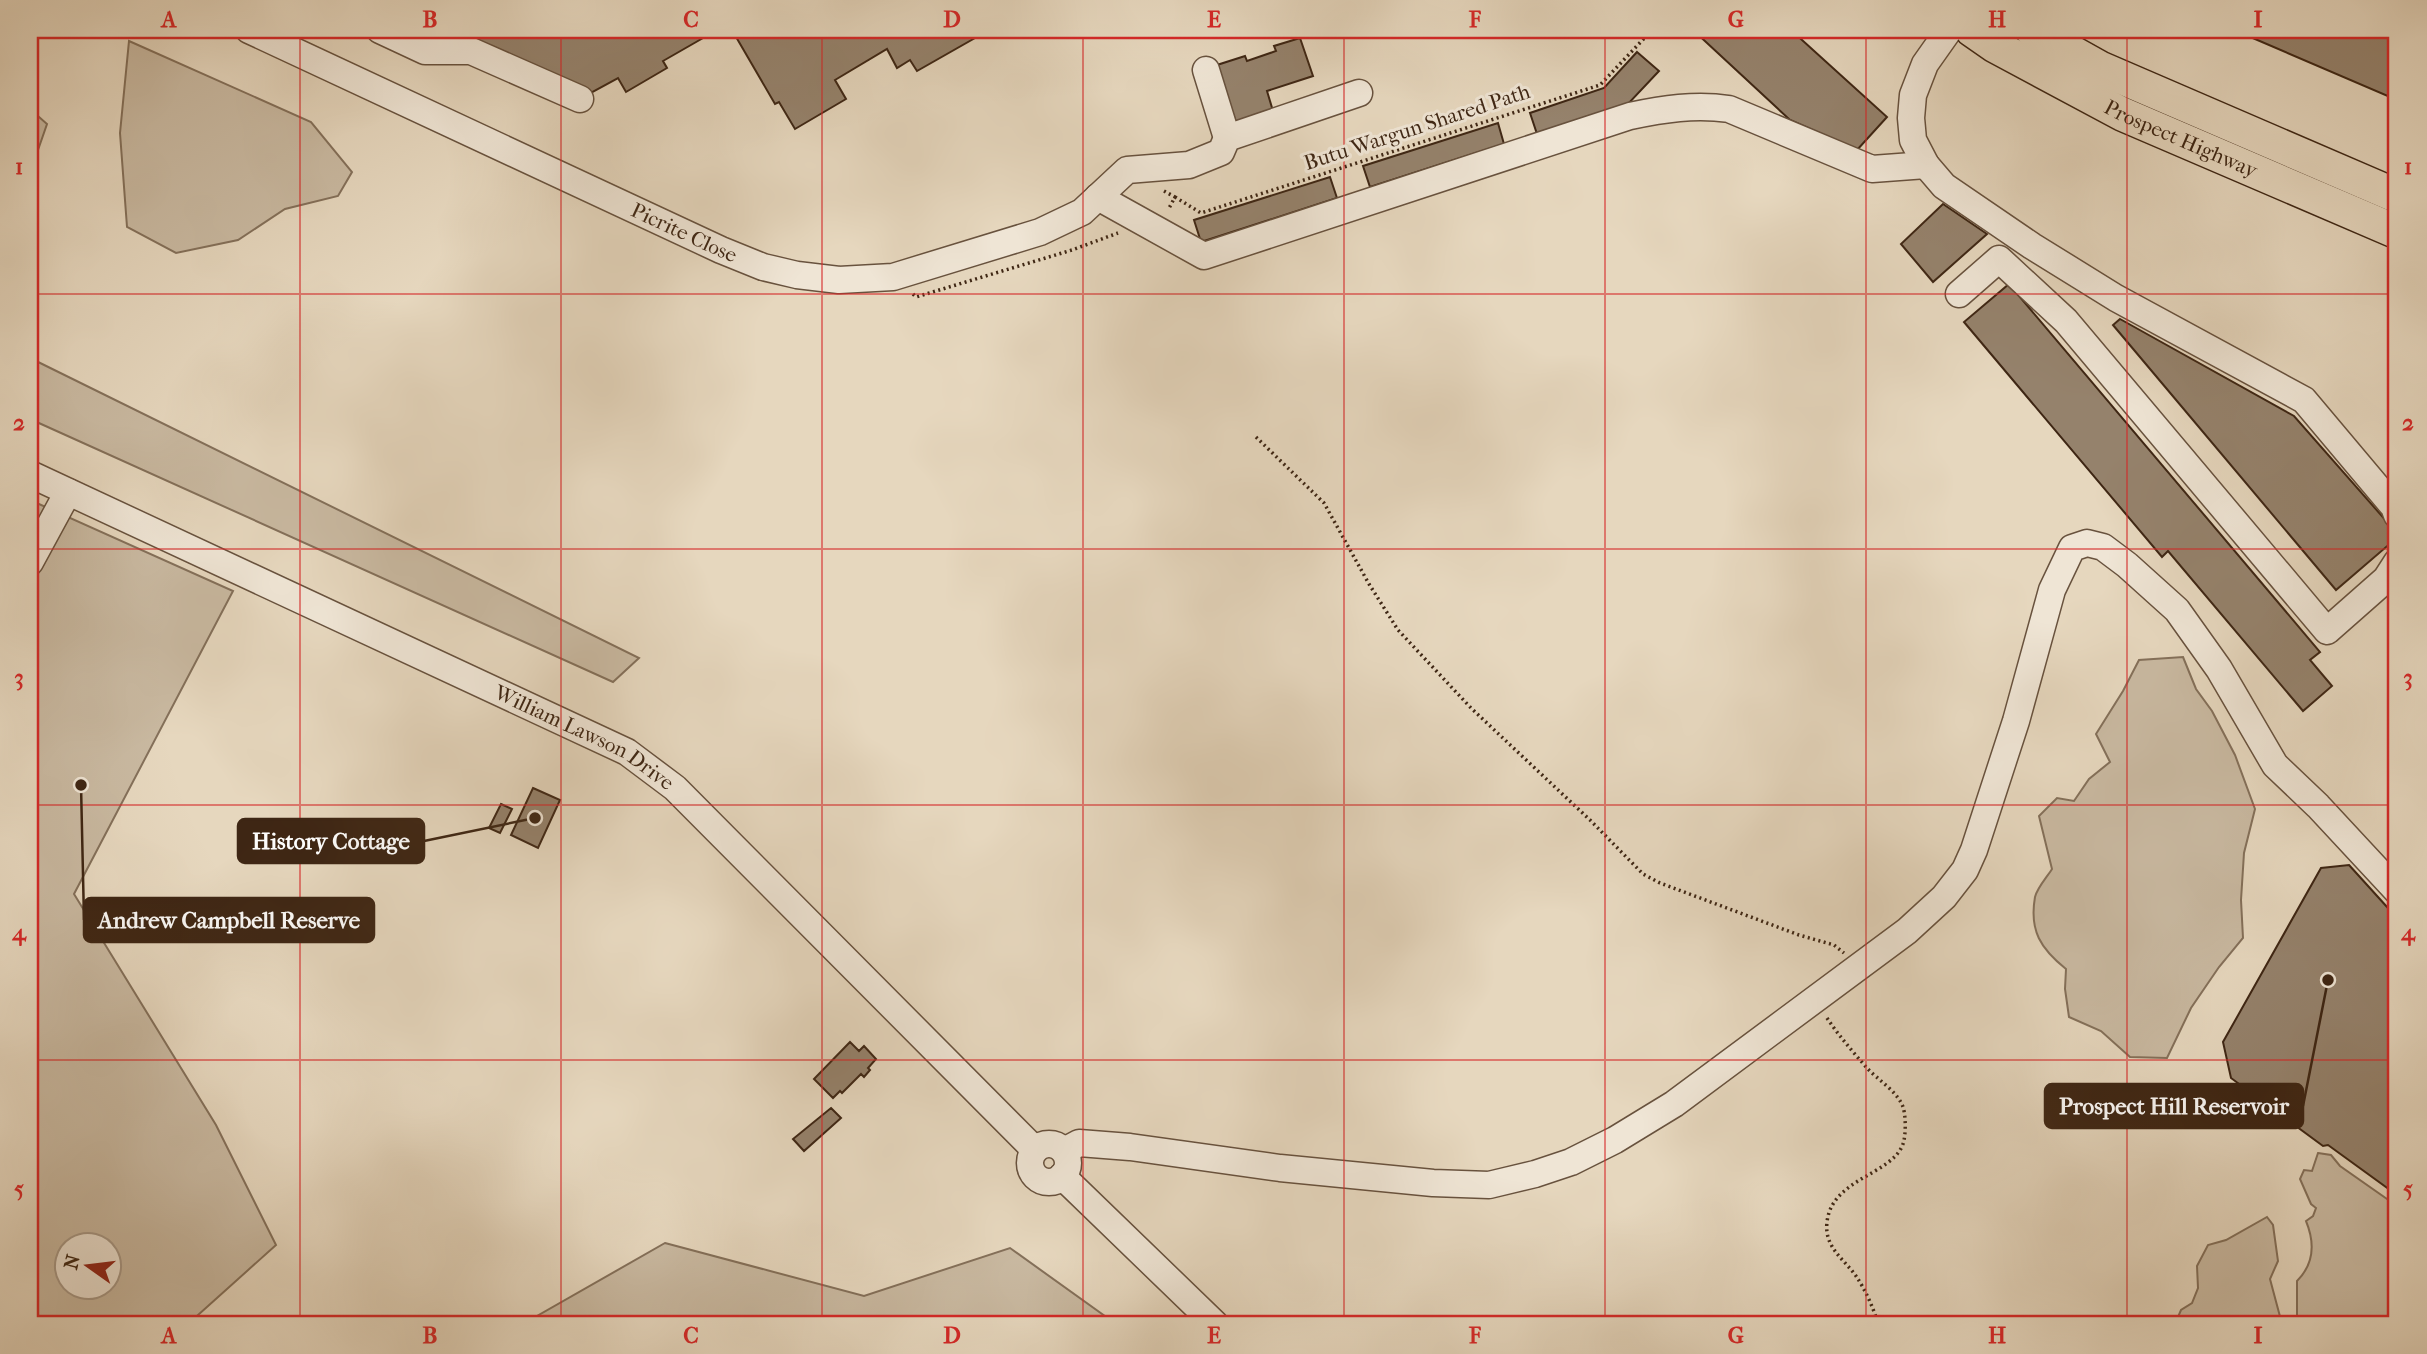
<svg xmlns="http://www.w3.org/2000/svg" width="2427" height="1354" font-family="'IM FELL French Canon',serif">
<rect width="100%" height="100%" fill="#e6d7be"/>
<filter id="stains"><feTurbulence type="fractalNoise" baseFrequency=".00286" numOctaves="4"/><feColorMatrix values="0 0 0 0 .2 0 0 0 0 .09 0 0 0 0 .02 0 0 0 .5 -.17"/></filter>
<radialGradient id="worn" r=".72"><stop offset=".6" stop-color="#630" stop-opacity="0"/><stop offset="1" stop-color="#630" stop-opacity=".3"/></radialGradient>
<path fill="#c9b9a1" stroke="#84705a" stroke-width="2" fill-rule="evenodd" d="M129 41 311 122 352 172 338 196 285 209 238 240 176 253 127 227 120 133Z
M30 109 47 124 30 173Z
M30 358 639 658 613 682 30 419Z
M30 500 233 591 74 894 216 1125 276 1245 188 1324H30ZM66 1246H108V1288H66Z
M2183 657 2196 689 2212 711 2235 755 2255 809 2244 853 2241 900 2243 938 2219 967 2191 1008 2167 1058 2130 1057 2101 1031 2069 1017 2065 989 2066 969C2041 949 2029 931 2035 897 2037 888 2047 877 2052 869L2039 816 2057 798 2074 801 2089 779 2110 762 2096 734 2123 691 2139 660Z
M2318 1153 2331 1155 2340 1166 2397 1206V1324H2297V1281C2314 1264 2315 1243 2306 1221L2313 1216 2316 1208 2311 1204 2300 1179 2304 1170 2312 1171Z
M2267 1217 2273 1225 2278 1261 2270 1279 2282 1324H2175L2181 1310 2192 1303 2198 1288 2197 1266 2208 1245 2226 1240Z
M665 1243 864 1296 1010 1248 1116 1324H523Z"/>
<path fill="#95826c" stroke="#3e2614" stroke-width="2" d="M428 30H707L710 34 663 61 667 68 626 92 618 78 589 94 463 35 452 41Z
M732 30H989L917 71 910 60 897 68 887 49 835 80 846 99 795 129 779 102 775 104Z
M1693 30H1791L1887 117 1857 150 1790 120Z
M2234 30H2397V100Z
M1300 38 1313 76 1267 91 1273 111 1236 123 1217 65 1245 56 1247 61 1276 51 1274 46Z
M1637 52 1659 71 1628 104 1537 134 1530 113 1604 88Z
M1498 123 1504 144 1370 187 1363 166Z
M1330 177 1337 198 1201 242 1194 220Z
M1943 204 1987 234 1933 282 1901 244Z
M2009 284 2320 652 2310 660 2332 686 2303 711 2168 551 2162 557 1964 322Z
M2120 319 2294 416 2388 523 2392 542 2336 590 2113 325Z
M533 788 560 800 538 848 511 835Z
M501 804 512 809 500 833 489 828Z
M2349 865 2397 918V1195L2328 1145 2323 1146 2231 1078 2223 1042 2321 868Z
M850 1042 859 1051 864 1046 876 1059 868 1068 870 1070 864 1077 861 1074 842 1093 840 1091 833 1098 814 1079Z
M831 1108 841 1118 804 1151 793 1139Z"/>
<g fill="none" stroke-linecap="round" stroke-linejoin="round">
<defs>
<g id="minor">
<path id="s1" d="M249 30 721 250 763 267 797 275 839 280 893 277 1040 232 1082 212 1127 170 1189 165 1221 152 1227 138 1359 93"/>
<path d="M380 30 425 51H471L580 99"/>
<path d="M1949 30 1925 64 1913 95 1911 118 1913 140 1926 165 1944 186 2032 246 2116 298 2304 400 2394 507 2397 515"/>
<path d="M1206 70 1227 138"/>
<path d="M1098 197 1204 256 1630 116C1663 109 1695 104 1729 109L1872 169 1926 165"/>
<path d="M1959 294 1999 259 2066 321 2327 631 2386 579 2397 562"/>
<path id="s2" d="M30 474 627 752 675 788 1035 1150"/>
<path d="M30 562 68 492"/>
<circle cx="1049" cy="1163" r="19"/>
<path d="M1064 1151 1079 1143 1130 1147 1280 1168 1433 1183 1489 1185 1535 1174 1571 1162 1615 1140 1674 1104 1907 931 1944 897 1965 870 1974 850 2016 721 2052 590 2072 548 2087 543 2103 547 2127 565 2177 610 2219 669 2275 765 2318 806 2397 891"/>
<path d="M1062 1176 1215 1324"/>
</g>
<g id="major">
<path id="s3" d="M1972 30 1995 46 2122 114 2397 232"/>
<path d="M2032 30 2100 68 2397 196"/>
</g>
</defs>
<use href="#minor" stroke="#68523e" stroke-width="29"/>
<use href="#major" stroke="#3e2614" stroke-width="36"/>
<path stroke="#3e2614" stroke-width="3.5" stroke-dasharray="2 3.5" stroke-linecap="butt" d="M1164 191 1175 197 1168 210
M1175 197 1201 213 1600 85 1652 30
M913 294 916 297 1072 250 1118 233
M1256 437 1324 503 1369 584 1398 630 1471 708 1590 820 1643 874 1660 883 1799 935 1834 945 1844 953
M1827 1018C1839 1036 1853 1052 1867 1068 1878 1080 1898 1092 1903 1107 1906 1116 1906 1135 1903 1144 1892 1175 1832 1178 1827 1222 1824 1247 1843 1258 1856 1276 1865 1289 1874 1309 1878 1324"/>
<use href="#minor" stroke="#efe5d5" stroke-width="26"/>
<use href="#major" stroke="#e6d7be" stroke-width="33"/>
</g>
<path fill="none" stroke="#d62828" stroke-width="2" stroke-opacity="0.55" d="M300 30V1324M561 30V1324M822 30V1324M1083 30V1324M1344 30V1324M1605 30V1324M1866 30V1324M2127 30V1324M30 294H2397M30 549H2397M30 805H2397M30 1060H2397"/>
<g text-anchor="middle" stroke-width="6" stroke-linejoin="round" paint-order="stroke">
<g font-size="21" fill="#3e2614" stroke="#efe5d5">
<text transform="translate(1417 127) rotate(-18)" y="7">Butu Wargun Shared Path</text>
<text dy="7" stroke="none"><textPath href="#s3" startOffset="236">Prospect Highway</textPath></text>
<text dy="7" stroke="none"><textPath href="#s1" startOffset="480">Picrite Close</textPath></text>
<text dy="7" stroke="none"><textPath href="#s2" startOffset="614">William Lawson Drive</textPath></text>
</g>
</g>
<path fill="none" stroke="#3e2614" stroke-width="2.5" d="M535 818L424 841M81 785L84 920M2328 980L2303 1106"/>
<g fill="#3e2614" stroke="#efe5d5" stroke-width="2.5">
<circle cx="535" cy="818" r="7"/>
<circle cx="81" cy="785" r="7"/>
<circle cx="2328" cy="980" r="7"/>
</g>
<g fill="#3e2614" stroke="#3e2614" stroke-width="2.5">
<rect x="238" y="819" width="186" height="44" rx="7"/>
<rect x="84" y="898" width="290" height="44" rx="7"/>
<rect x="2045" y="1084" width="258" height="44" rx="7"/>
</g>
<g font-size="23" text-anchor="middle" font-weight="bold" fill="#fff">
<text x="331" y="849">History Cottage</text>
<text x="229" y="928">Andrew Campbell Reserve</text>
<text x="2174" y="1114">Prospect Hill Reservoir</text>
</g>
<rect width="2427" height="1354" fill="none" stroke="#e6d7be" stroke-width="77"/>
<g transform="translate(88 1266) rotate(284)"><circle r="33" fill="#efe5d5" stroke="#a89988" stroke-width="2"/>
<path d="M0-5L12 26L0 18L-12 26Z" fill="#8f2418"/>
<text y="-10" font-size="19" font-weight="bold" text-anchor="middle" fill="#3e2614">N</text>
</g>
<rect x="38" y="38" width="2350" height="1278" fill="none" stroke="#d62828" stroke-width="2.5"/>
<g font-size="23" text-anchor="middle" font-weight="bold" fill="#d62828">
<text x="169" y="27">A</text>
<text x="430" y="27">B</text>
<text x="691" y="27">C</text>
<text x="952" y="27">D</text>
<text x="1214" y="27">E</text>
<text x="1475" y="27">F</text>
<text x="1736" y="27">G</text>
<text x="1997" y="27">H</text>
<text x="2258" y="27">I</text>
<text x="19" y="174">1</text>
<text x="2408" y="174">1</text>
<text x="19" y="430">2</text>
<text x="2408" y="430">2</text>
<text x="19" y="685">3</text>
<text x="2408" y="685">3</text>
<text x="19" y="940">4</text>
<text x="2408" y="940">4</text>
<text x="19" y="1196">5</text>
<text x="2408" y="1196">5</text>
<text x="169" y="1343">A</text>
<text x="430" y="1343">B</text>
<text x="691" y="1343">C</text>
<text x="952" y="1343">D</text>
<text x="1214" y="1343">E</text>
<text x="1475" y="1343">F</text>
<text x="1736" y="1343">G</text>
<text x="1997" y="1343">H</text>
<text x="2258" y="1343">I</text>
</g>
<rect width="100%" height="100%" filter="url(#stains)"/>
<rect width="100%" height="100%" fill="url(#worn)"/>
</svg>
